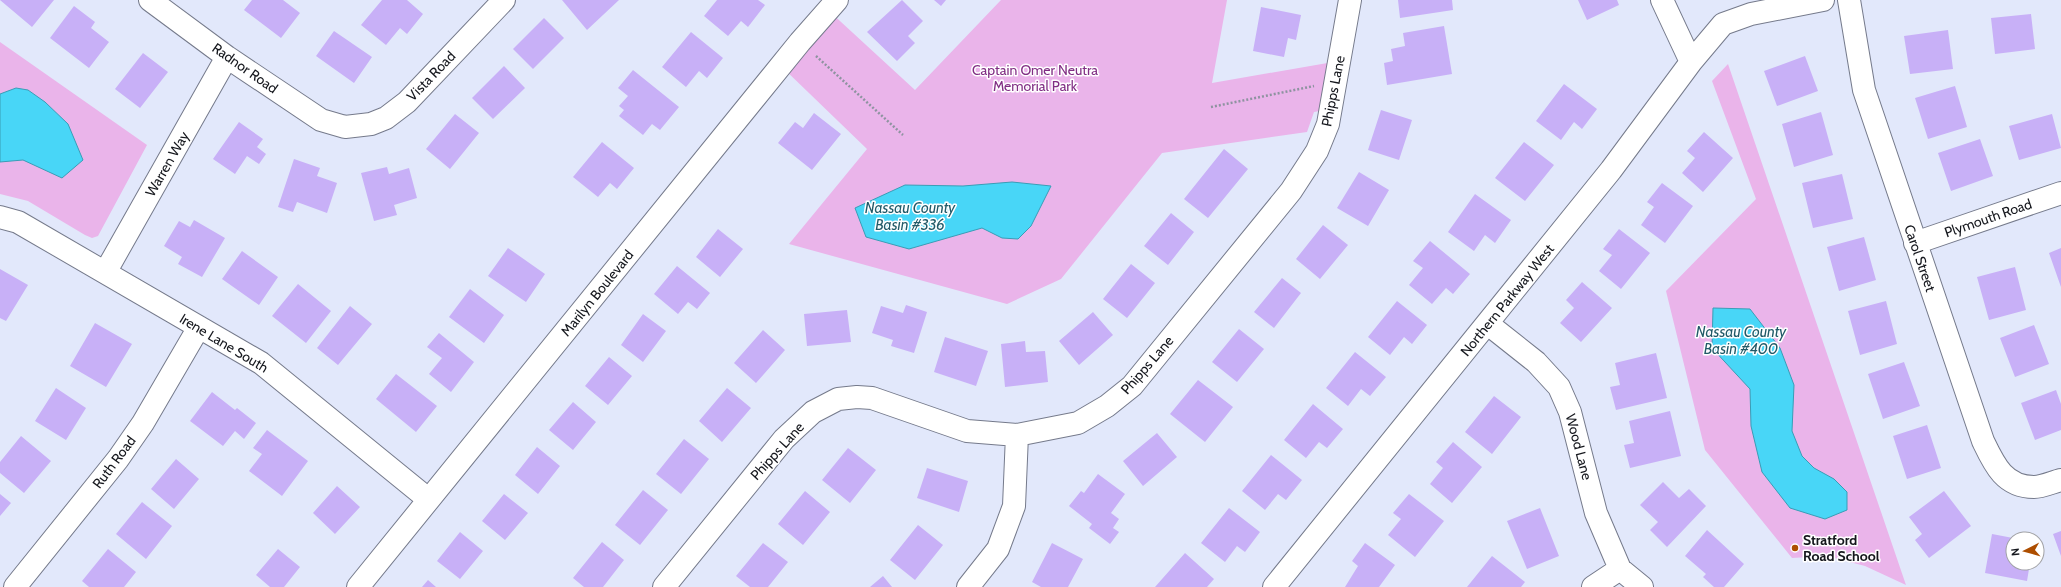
<svg xmlns="http://www.w3.org/2000/svg" width="2061" height="587" font-family="Cabin,sans-serif">
<rect width="100%" height="100%" fill="#e2e8fb"/>
<path fill="#eab4ea" d="M1001 0H1227L1212 83 1339 61 1331 109 1314 112 1307 132 1162 153 1061 279 1007 304 789 244 867 149 781 66 828 10 915 90Z
M0 42 147 145 98 236 92 238 85 235 28 201 0 194Z
M1728 64 1906 585 1865 566 1827 556 1792 558 1705 450 1666 291 1756 199 1712 81Z"/>
<path fill="#48d6f7" stroke="#399db6" d="M16 88 28 90 45 102 68 124 83 160 62 178 23 160 0 162V94Z
M1012 182 1051 186 1031 226 1018 239 1002 238 982 228 909 249 866 237 855 208 905 185 963 186Z
M1713 308 1750 309 1780 348 1794 385 1792 431 1802 456 1814 468 1834 479 1847 492V510L1825 519 1790 508 1762 472 1751 426 1750 389 1712 348Z"/>
<path fill="#c8b0f7" d="M0 0H54L32 27Z
M252 0H283L300 13 281 38 244 10Z
M382 0H407L423 14 407 34 400 28 386 45 361 25Z
M562 0H619L587 30Z
M717 0H758L765 5 748 27 741 21 728 36 704 16Z
M902 0 923 21 908 36 915 43 897 61 867 32Z
M934 0H946L941 6Z
M1398 0H1452L1453 10 1400 18Z
M1578 0H1617L1619 5 1587 20Z
M74 6 95 22 91 28 109 42 89 68 50 38Z
M1261 7 1301 15 1296 40 1288 38 1284 57 1253 51Z
M2031 14 2035 49 1995 54 1991 18Z
M544 18 564 38 533 69 513 49Z
M1444 26 1452 74 1387 85 1384 63 1393 61 1391 49 1405 46 1403 33Z
M1948 30 1953 69 1910 74 1904 36Z
M334 31 372 57 354 83 316 56Z
M691 32 723 58 707 78 699 71 686 87 662 67Z
M143 53 168 72 140 108 115 89Z
M1805 56 1818 91 1777 106 1764 71Z
M504 66 525 88 493 119 472 98Z
M633 70 679 107 660 130 652 124 643 135 619 116 624 110 619 106 628 96 618 88Z
M1564 84 1597 109 1582 129 1574 122 1561 140 1536 121Z
M1955 86 1967 127 1928 139 1915 98Z
M1381 110 1412 120 1399 160 1368 150Z
M1821 112 1833 155 1794 167 1782 124Z
M814 113 841 134 812 170 778 143 795 122 803 128Z
M455 114 479 133 450 169 426 149Z
M2052 114 2061 148 2019 160 2009 126Z
M239 122 263 139 257 147 266 154 259 164 247 156 235 174 213 159Z
M1704 132 1733 158 1703 192 1682 173 1695 158 1687 151Z
M1980 139 1993 176 1951 191 1938 153Z
M602 142 634 168 617 189 610 183 598 197 573 177Z
M1524 142 1554 165 1525 201 1495 178Z
M1224 149 1248 169 1208 218 1184 199Z
M294 159 320 168 317 176 337 183 327 213 297 202 293 212 278 207Z
M387 167 389 174 409 168 417 198 394 205 397 215 374 221 361 173Z
M1359 172 1389 190 1368 226 1337 208Z
M1842 174 1853 219 1813 228 1802 183Z
M1662 183 1693 206 1665 243 1641 225 1654 207 1647 202Z
M1475 194 1511 220 1495 243 1485 235 1474 251 1448 232Z
M1171 213 1194 232 1168 265 1144 246Z
M194 220 225 238 202 277 178 264 182 257 164 246 179 221 190 227Z
M1323 225 1348 245 1320 279 1296 259Z
M718 229 743 249 720 277 696 257Z
M1619 229 1650 253 1621 289 1599 271 1612 255 1603 249Z
M1864 237 1876 280 1839 291 1827 247Z
M1430 241 1470 274 1453 294 1446 288 1432 304 1409 285 1423 268 1413 261Z
M508 248 545 274 526 302 488 276Z
M2061 248V287L2049 253Z
M242 251 278 277 259 305 222 279Z
M1131 264 1155 283 1127 318 1103 299Z
M677 266 710 293 697 309 688 302 678 314 654 294Z
M2015 267 2026 310 1989 320 1977 277Z
M0 269 28 285 6 321 0 318Z
M1282 278 1301 293 1274 328 1254 312Z
M1582 282 1612 308 1581 342 1560 323 1574 308 1566 300Z
M298 284 331 311 306 343 272 316Z
M470 289 504 315 484 343 449 317Z
M1397 301 1427 325 1412 344 1404 337 1390 355 1368 337Z
M1886 301 1897 344 1860 355 1848 311Z
M906 305 927 312 914 353 891 346 893 340 872 333 881 306 903 313Z
M350 306 372 324 338 365 317 348Z
M847 310 851 342 807 346 804 314Z
M1093 312 1113 335 1079 365 1059 341Z
M643 314 666 331 643 362 621 345Z
M95 323 132 344 106 387 70 366Z
M2034 325 2049 364 2015 377 2000 338Z
M1239 329 1264 349 1237 382 1212 362Z
M763 330 785 350 756 383 734 363Z
M439 333 474 362 451 392 429 374 442 358 427 347Z
M945 337 988 351 976 386 934 372Z
M1025 341 1026 352 1045 351 1048 382 1005 387 1001 344Z
M1355 352 1386 377 1370 396 1361 389 1348 406 1326 388Z
M1656 353 1667 398 1616 410 1610 387 1620 385 1615 363Z
M609 357 632 376 608 405 585 386Z
M1904 362 1920 406 1883 419 1868 374Z
M396 374 437 406 416 432 376 399Z
M1198 380 1233 407 1205 442 1170 414Z
M56 388 86 408 66 440 35 421Z
M727 388 751 408 722 442 699 421Z
M2056 390 2061 404V430L2035 440 2021 403Z
M212 392 235 410 237 408 256 423 244 439 235 431 223 446 190 421Z
M1494 396 1521 417 1492 454 1465 432Z
M573 402 596 422 573 450 549 430Z
M1313 404 1343 429 1327 448 1319 442 1306 458 1284 440Z
M1670 411 1681 456 1630 468 1624 445 1634 443 1629 421Z
M1927 425 1941 468 1907 479 1893 436Z
M267 430 308 461 282 496 249 471 262 454 253 448Z
M1157 433 1177 457 1143 486 1123 461Z
M21 436 51 461 24 493 0 473V462Z
M684 439 709 459 681 494 656 474Z
M1453 442 1482 467 1452 503 1430 484 1443 468 1436 462Z
M537 447 560 466 538 494 515 475Z
M848 448 876 470 850 503 822 480Z
M1271 455 1302 480 1286 500 1278 494 1265 510 1242 491Z
M176 459 199 479 174 509 151 489Z
M927 468 968 481 959 512 917 498Z
M1098 474 1125 494 1111 513 1119 519 1113 528 1119 532 1110 544 1089 528 1092 524 1069 506 1081 491 1084 493Z
M1663 482 1679 498 1689 489 1706 506 1667 547 1650 530 1658 522 1640 505Z
M337 486 360 507 335 534 313 513Z
M643 490 668 510 640 545 615 525Z
M805 491 830 512 803 545 778 524Z
M1944 491 1971 526 1929 558 1915 540 1922 534 1909 517Z
M0 494 11 503 0 516Z
M504 494 528 513 505 540 482 521Z
M1409 494 1444 521 1415 557 1388 535 1401 519 1393 513Z
M142 502 172 526 146 559 116 534Z
M1229 508 1260 532 1245 552 1237 546 1225 562 1201 543Z
M1540 508 1559 556 1527 569 1507 521Z
M918 525 943 545 915 580 890 560Z
M1707 530 1744 564 1724 587H1714L1703 577 1706 574 1685 556Z
M2061 531V556L2053 534Z
M460 532 483 551 460 579 437 561Z
M1992 534 2013 538V563H2030L2027 581 1985 573Z
M602 542 624 560 603 587H584L573 578Z
M763 543 788 562 768 587H750L736 576Z
M1052 543 1083 559 1068 587H1041L1032 582Z
M1365 543 1395 565 1379 587H1345L1358 566 1352 561Z
M108 549 136 572 124 587H89L82 581Z
M278 549 300 567 284 587H270L256 575Z
M1185 553 1214 579 1207 587H1155Z
M1492 556 1525 582 1521 587H1467Z
M883 576 892 587H870Z
M428 580 436 587H422Z"/>
<g fill="none" stroke-linecap="round" stroke-linejoin="round">
<defs>
<path id="minor" d="M150 0 227 57 321 120 345 127 371 124 386 118 407 102 504 0
M1849 0 1864 90 1983 441C1994 464 2004 487 2034 487 2042 487 2053 482 2061 480
M1691 62 1723 24 1751 14 1823 0
M0 217 18 222 261 363 428 499
M1915 243 2061 193
M106 271 227 57
M1488 324 1536 362 1559 387 1570 412 1596 513 1620 569 1642 587
M15 587 118 459 143 423 199 327
M358 587 800 42 837 0
M664 587 784 439 813 412 838 399 857 397 872 398 967 431 1017 435 1078 423 1107 406 1132 386 1291 191 1317 151 1328 124 1350 0
M968 587 998 549 1014 506 1017 435
M1274 587 1611 170 1691 62 1662 0
M1593 587 1620 569"/>
</defs>
<use href="#minor" stroke="#757a8b" stroke-width="24"/>
<path stroke="#8e93a0" stroke-width="2.5" stroke-dasharray="2 2" stroke-linecap="butt" d="M816 56 903 135
M1211 107 1314 86"/>
<use href="#minor" stroke="#fff" stroke-width="22"/>
</g>
<circle fill="#ad4e00" stroke="#fff" stroke-width="1.5" cx="1795" cy="548" r="4"/>
<g text-anchor="middle" stroke-width="3" stroke-linejoin="round" paint-order="stroke">
<g font-size="14" fill="#15171d" stroke="#fff">
<text transform="translate(245 68) rotate(35)" y="5">Radnor Road</text>
<text transform="translate(431 76) rotate(-46)" y="5">Vista Road</text>
<text transform="translate(1333 91) rotate(-79)" y="5">Phipps Lane</text>
<text transform="translate(167 164) rotate(-60)" y="5">Warren Way</text>
<text transform="translate(1988 218) rotate(-19)" y="5">Plymouth Road</text>
<text transform="translate(1920 258) rotate(71)" y="5">Carol Street</text>
<text transform="translate(597 293) rotate(-51)" y="5">Marilyn Boulevard</text>
<text transform="translate(1507 300) rotate(-51)" y="5">Northern Parkway West</text>
<text transform="translate(224 343) rotate(31)" y="5">Irene Lane South</text>
<text transform="translate(1147 365) rotate(-49)" y="5">Phipps Lane</text>
<text transform="translate(1579 447) rotate(75)" y="5">Wood Lane</text>
<text transform="translate(777 451) rotate(-48)" y="5">Phipps Lane</text>
<text transform="translate(114 462) rotate(-53)" y="5">Ruth Road</text>
</g>
<g font-size="14" fill="#812e84" stroke="#fff">
<text x="1035" y="75">Captain Omer Neutra<tspan x="1035" dy="16">Memorial Park</tspan></text>
</g>
<g font-size="14" font-weight="bold" fill="#15171d" stroke="#fff" text-anchor="start">
<text x="1803" y="545">Stratford<tspan x="1803" dy="16">Road School</tspan></text>
</g>
<g font-size="15" font-style="italic" fill="#215a68" stroke="#fff">
<text x="910" y="213">Nassau County<tspan x="910" dy="17">Basin #336</tspan></text>
<text x="1741" y="337">Nassau County<tspan x="1741" dy="17">Basin #400</tspan></text>
</g>
</g>
<g transform="translate(2025 551) rotate(264)"><circle r="19" fill="#ffffff" stroke="#a1a2a5"/>
<path d="M0-3L7 15L0 10L-7 15Z" fill="#ad4e00"/>
<text y="-6" font-size="11" font-weight="bold" text-anchor="middle" fill="#15171d">N</text>
</g>
</svg>
